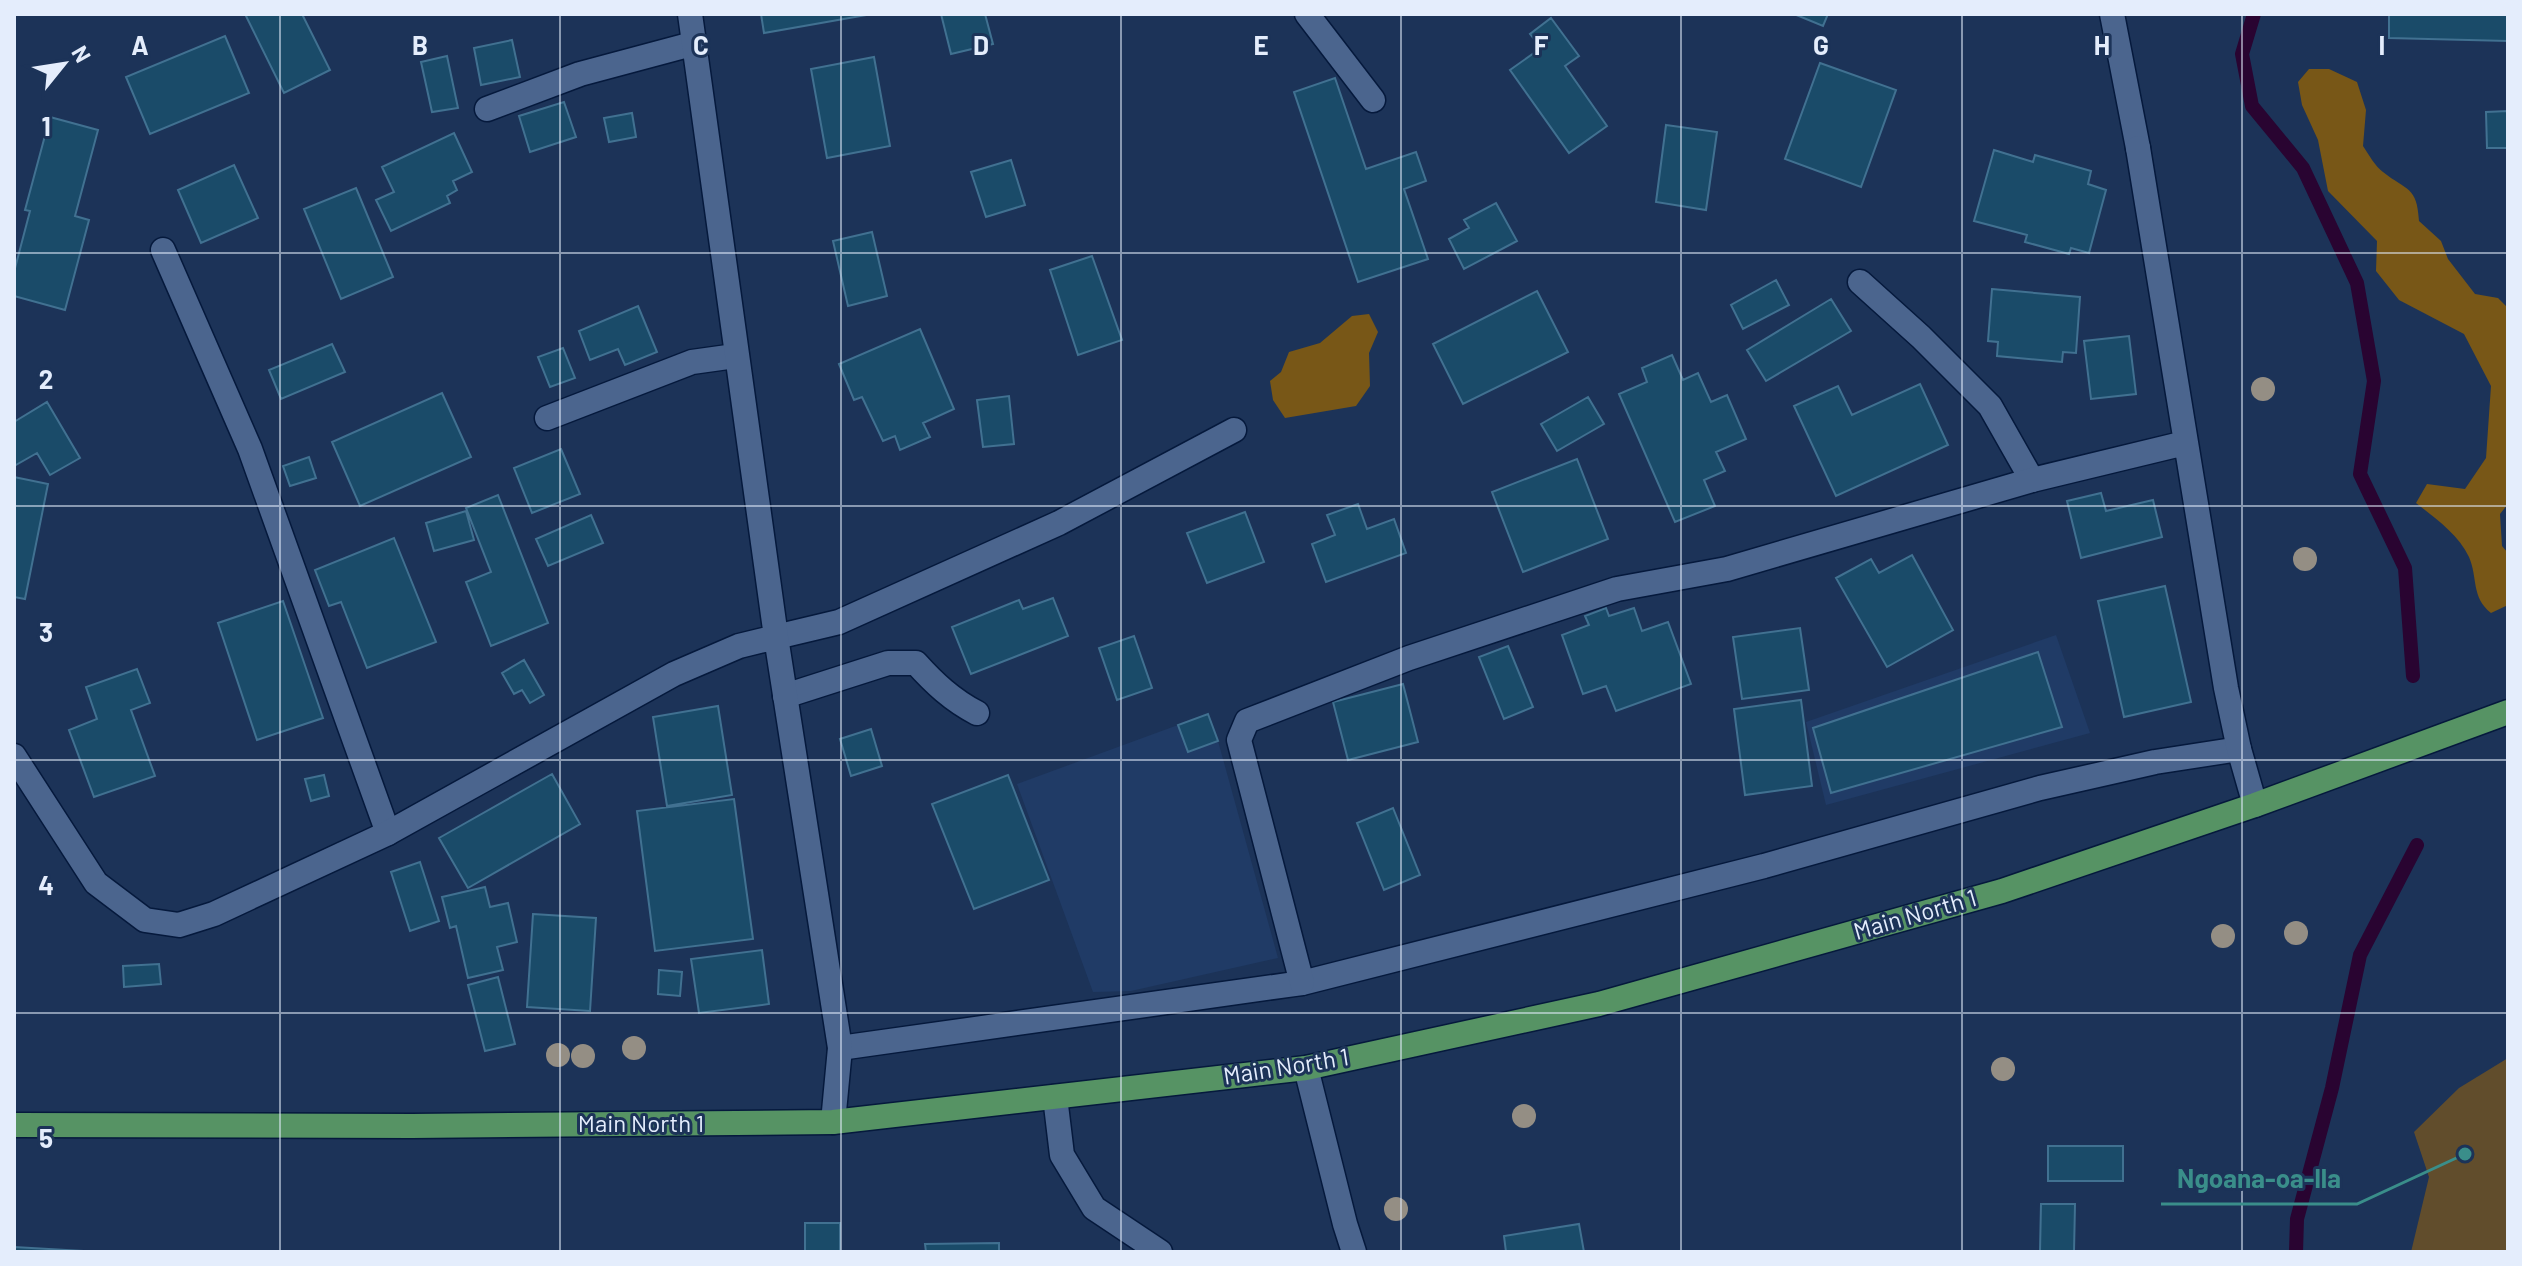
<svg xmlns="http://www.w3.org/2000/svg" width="2522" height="1266" font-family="Barlow,sans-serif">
<rect width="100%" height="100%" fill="#1c3358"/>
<path fill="#203b66" d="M2056 635 2090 733 1826 805 1806 722Z
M1208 714 1218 741 1278 958 1131 991 1093 992 1017 784Z"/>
<path fill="#614d2c" d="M2508 1058V1252H2411L2429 1177 2414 1132 2459 1088Z"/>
<path fill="#785717" d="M2309 69H2329L2357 82 2366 110 2363 146C2369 155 2375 166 2383 172 2407 191 2417 186 2419 221L2441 241 2448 259 2475 294 2498 298 2508 308V504L2500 514 2502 546 2508 553V605L2491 613C2471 597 2478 578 2469 557 2458 534 2435 518 2416 503L2427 484 2465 489 2486 458 2491 386 2464 334 2399 300 2376 271 2377 241 2328 191 2318 140 2302 105 2298 82Z
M1369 314 1378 332 1369 353 1370 386 1356 406 1285 418 1273 400 1270 381 1281 372 1289 352 1320 343 1352 316Z"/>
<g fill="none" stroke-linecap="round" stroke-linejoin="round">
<path stroke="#290431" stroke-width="14" d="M2254 14 2242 54 2252 106 2303 168 2357 283 2374 381 2360 474 2405 568 2413 676
M2296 1252 2297 1219 2332 1088 2360 955 2417 845"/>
</g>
<path fill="#1a4b69" stroke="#417191" stroke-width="2" d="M245 14H302L330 70 284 93Z
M761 14H872L764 33Z
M941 14H985L993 44 951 54Z
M1794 14H1828L1823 26Z
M2389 14H2508V41L2389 38Z
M1551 18 1579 56 1565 66 1607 126 1569 153 1510 70 1541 48 1530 34Z
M225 36 249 93 150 134 126 77Z
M512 40 520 77 481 85 474 48Z
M447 56 458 108 432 112 421 62Z
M874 57 890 146 827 158 811 69Z
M1820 63 1896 90 1861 187 1785 159Z
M1335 78 1366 169 1416 152 1426 181 1404 189 1428 259 1358 282 1294 92Z
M564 102 576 137 530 152 519 116Z
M2508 111V148H2487L2486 112Z
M632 113 636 137 609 142 604 118Z
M50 117 98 130 75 216 89 220 65 310 14 296V272L30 211 25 210Z
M1666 125 1717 132 1706 210 1656 202Z
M454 133 472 172 453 181 457 190 447 196 450 203 391 231 376 200 394 192 382 167Z
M1994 150 2033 162 2035 155 2091 171 2088 184 2106 190 2089 253 2071 248 2069 254 2025 242 2027 235 1974 221Z
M1011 160 1025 205 986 217 971 172Z
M234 165 258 218 201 243 178 190Z
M356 188 393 277 341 299 304 209Z
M1496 203 1517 241 1464 269 1449 239 1469 228 1464 220Z
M872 232 887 296 848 306 833 241Z
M1092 256 1122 340 1078 355 1050 270Z
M1776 280 1789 305 1743 329 1731 305Z
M1992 289 2080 297 2076 353 2063 352 2062 362 1997 356 1998 342 1988 341Z
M1537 291 1568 352 1463 404 1433 344Z
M1831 299 1851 331 1766 381 1747 350Z
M638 306 657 352 625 365 618 349 590 360 579 331Z
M920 329 954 409 923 423 930 437 900 450 895 436 883 441 862 397 854 400 839 364Z
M2129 336 2136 394 2091 399 2084 341Z
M332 344 345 372 281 399 269 370Z
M563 348 575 378 550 387 538 357Z
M1672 355 1683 380 1698 373 1711 402 1727 395 1746 439 1716 452 1725 471 1704 480 1715 506 1675 522 1619 394 1647 382 1642 368Z
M1920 384 1948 445 1836 496 1794 406 1838 386 1852 415Z
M442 393 471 457 360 506 332 442Z
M1009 396 1014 444 983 447 977 400Z
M1588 397 1604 424 1557 451 1541 424Z
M47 402 80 458 50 475 37 453 14 466V422Z
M561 449 580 494 532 513 514 468Z
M309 457 316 478 290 486 283 466Z
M1577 459 1608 539 1523 572 1492 492Z
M14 477 48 484 25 599 14 597Z
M2101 493 2106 511 2153 500 2162 537 2081 558 2067 501Z
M498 495 548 623 491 646 466 582 491 572 466 508Z
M1358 504 1367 529 1394 519 1406 553 1326 582 1312 544 1335 535 1327 515Z
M466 511 474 540 434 551 426 523Z
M1245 512 1264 562 1207 583 1187 533Z
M591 515 603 543 548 566 536 539Z
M394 538 436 642 367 668 341 602 329 606 315 570Z
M1912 555 1953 630 1887 667 1836 578 1871 559 1879 573Z
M2165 586 2191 702 2124 717 2098 601Z
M1053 598 1068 636 971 674 952 627 1019 600 1023 609Z
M283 601 323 718 257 740 218 623Z
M1606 608 1609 616 1634 608 1642 631 1668 622 1691 684 1616 711 1606 686 1583 694 1562 635 1589 625 1585 616Z
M1800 628 1809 690 1742 699 1733 637Z
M1134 636 1152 688 1117 700 1099 648Z
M1508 646 1533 707 1504 719 1479 657Z
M2038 652 2062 727 1831 793 1813 728Z
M524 660 544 695 530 703 522 690 514 694 502 673Z
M137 669 150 703 131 710 155 776 94 797 69 730 97 719 86 687Z
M1403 684 1418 742 1348 760 1333 702Z
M1801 700 1812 786 1745 795 1734 709Z
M718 706 732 795 667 806 653 717Z
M1208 714 1218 741 1188 752 1178 725Z
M871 729 882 766 851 776 840 739Z
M552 774 580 824 468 888 439 838Z
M324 775 329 796 311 801 305 779Z
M1008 775 1049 880 974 909 932 804Z
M734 799 753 939 655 951 637 811Z
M1393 808 1420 875 1384 890 1357 823Z
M420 862 439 921 410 931 391 872Z
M485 887 490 907 508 903 517 942 497 947 503 970 468 978 456 926 450 928 442 897Z
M533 914 596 918 590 1011 527 1007Z
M762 950 769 1004 699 1013 691 959Z
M159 964 161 984 124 987 123 966Z
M659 970 682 972 680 996 658 994Z
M498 977 515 1044 485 1051 468 985Z
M2048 1146H2123V1181H2048Z
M2041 1204H2075L2074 1252H2040Z
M805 1223H840V1252H805Z
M1579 1224 1584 1252H1506L1504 1236Z
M999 1243V1252H926L925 1244Z
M14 1247 101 1252H14Z"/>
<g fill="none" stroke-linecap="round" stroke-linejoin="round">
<defs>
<path id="service" d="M1307 14 1373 100
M2112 14 2138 148
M487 109 580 74 692 44
M163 250 250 449 388 833
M1860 282 1921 337 1990 406 2032 480
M547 418 692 362 735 356
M776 637 839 622 1059 523 1234 430
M785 696 888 663H916C934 683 952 700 977 713
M840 1048 1302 983 1764 866 2040 788 2155 762 2239 749
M1306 1068 1345 1224 1354 1252"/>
<path id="minor" d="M690 14 776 637 840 1048 833 1122
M2138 148 2226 688 2239 749 2255 805
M14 756 96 883 145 920 179 925 214 914 388 833 674 674 739 646 776 637
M1302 983 1239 740 1247 721 1409 658 1617 589 1727 569 2032 480 2185 443
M1055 1097 1062 1155 1094 1208 1160 1252"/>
<path id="primary" d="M14 1125 412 1126 833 1122 1306 1068 1599 1004 2002 891 2255 805 2508 712"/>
</defs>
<use href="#service" stroke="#05193c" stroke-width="27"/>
<use href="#minor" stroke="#05193c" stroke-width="27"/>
<use href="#primary" stroke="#05193c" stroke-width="27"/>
<use href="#service" stroke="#4b658e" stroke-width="24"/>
<use href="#minor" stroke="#4b658e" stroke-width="24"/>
<use href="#primary" stroke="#569364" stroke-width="24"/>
</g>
<g fill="#948e84">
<circle cx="2263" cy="389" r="12"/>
<circle cx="2305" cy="559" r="12"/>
<circle cx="2296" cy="933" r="12"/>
<circle cx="2223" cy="936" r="12"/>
<circle cx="634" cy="1048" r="12"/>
<circle cx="558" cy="1055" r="12"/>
<circle cx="583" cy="1056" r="12"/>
<circle cx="2003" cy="1069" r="12"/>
<circle cx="1524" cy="1116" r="12"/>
<circle cx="1396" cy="1209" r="12"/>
</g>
<path fill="none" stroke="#e4edfc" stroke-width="2" stroke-opacity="0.55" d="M280 14V1252M560 14V1252M841 14V1252M1121 14V1252M1401 14V1252M1681 14V1252M1962 14V1252M2242 14V1252M14 253H2508M14 506H2508M14 760H2508M14 1013H2508"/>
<g text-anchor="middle" stroke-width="6" stroke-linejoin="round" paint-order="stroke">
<g font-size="24" fill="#e4edfc" stroke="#1c3358">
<text transform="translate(1915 915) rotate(-16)" y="8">Main North 1</text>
<text transform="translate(1286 1067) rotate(-9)" y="8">Main North 1</text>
<text x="641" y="1132">Main North 1</text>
</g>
</g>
<g font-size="26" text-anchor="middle" font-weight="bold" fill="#e4edfc" stroke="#1c3358" stroke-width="6" stroke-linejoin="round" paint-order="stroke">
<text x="140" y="55">A</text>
<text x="420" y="55">B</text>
<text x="701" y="55">C</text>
<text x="981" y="55">D</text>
<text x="1261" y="55">E</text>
<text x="1541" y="55">F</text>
<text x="1821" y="55">G</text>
<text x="2102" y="55">H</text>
<text x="2382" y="55">I</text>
<text x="46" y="136">1</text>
<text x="46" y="389">2</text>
<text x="46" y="642">3</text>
<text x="46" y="895">4</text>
<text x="46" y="1148">5</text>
</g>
<path fill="none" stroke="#3a8e8a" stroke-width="3" d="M2465 1154L2357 1204H2161"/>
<circle fill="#3a8e8a" stroke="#1c3358" stroke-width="3" cx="2465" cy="1154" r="8"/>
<g font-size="26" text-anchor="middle" font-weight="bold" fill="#3a8e8a" stroke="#1c3358" stroke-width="6" stroke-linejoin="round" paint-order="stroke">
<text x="2259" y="1188">Ngoana-oa-lla</text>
</g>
<rect width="2522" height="1266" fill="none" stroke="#e4edfc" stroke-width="32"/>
<g transform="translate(64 64) rotate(60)" stroke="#1c3358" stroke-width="6" paint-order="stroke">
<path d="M0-6L14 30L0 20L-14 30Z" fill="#e4edfc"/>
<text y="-12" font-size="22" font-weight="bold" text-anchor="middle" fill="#e4edfc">N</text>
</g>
</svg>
